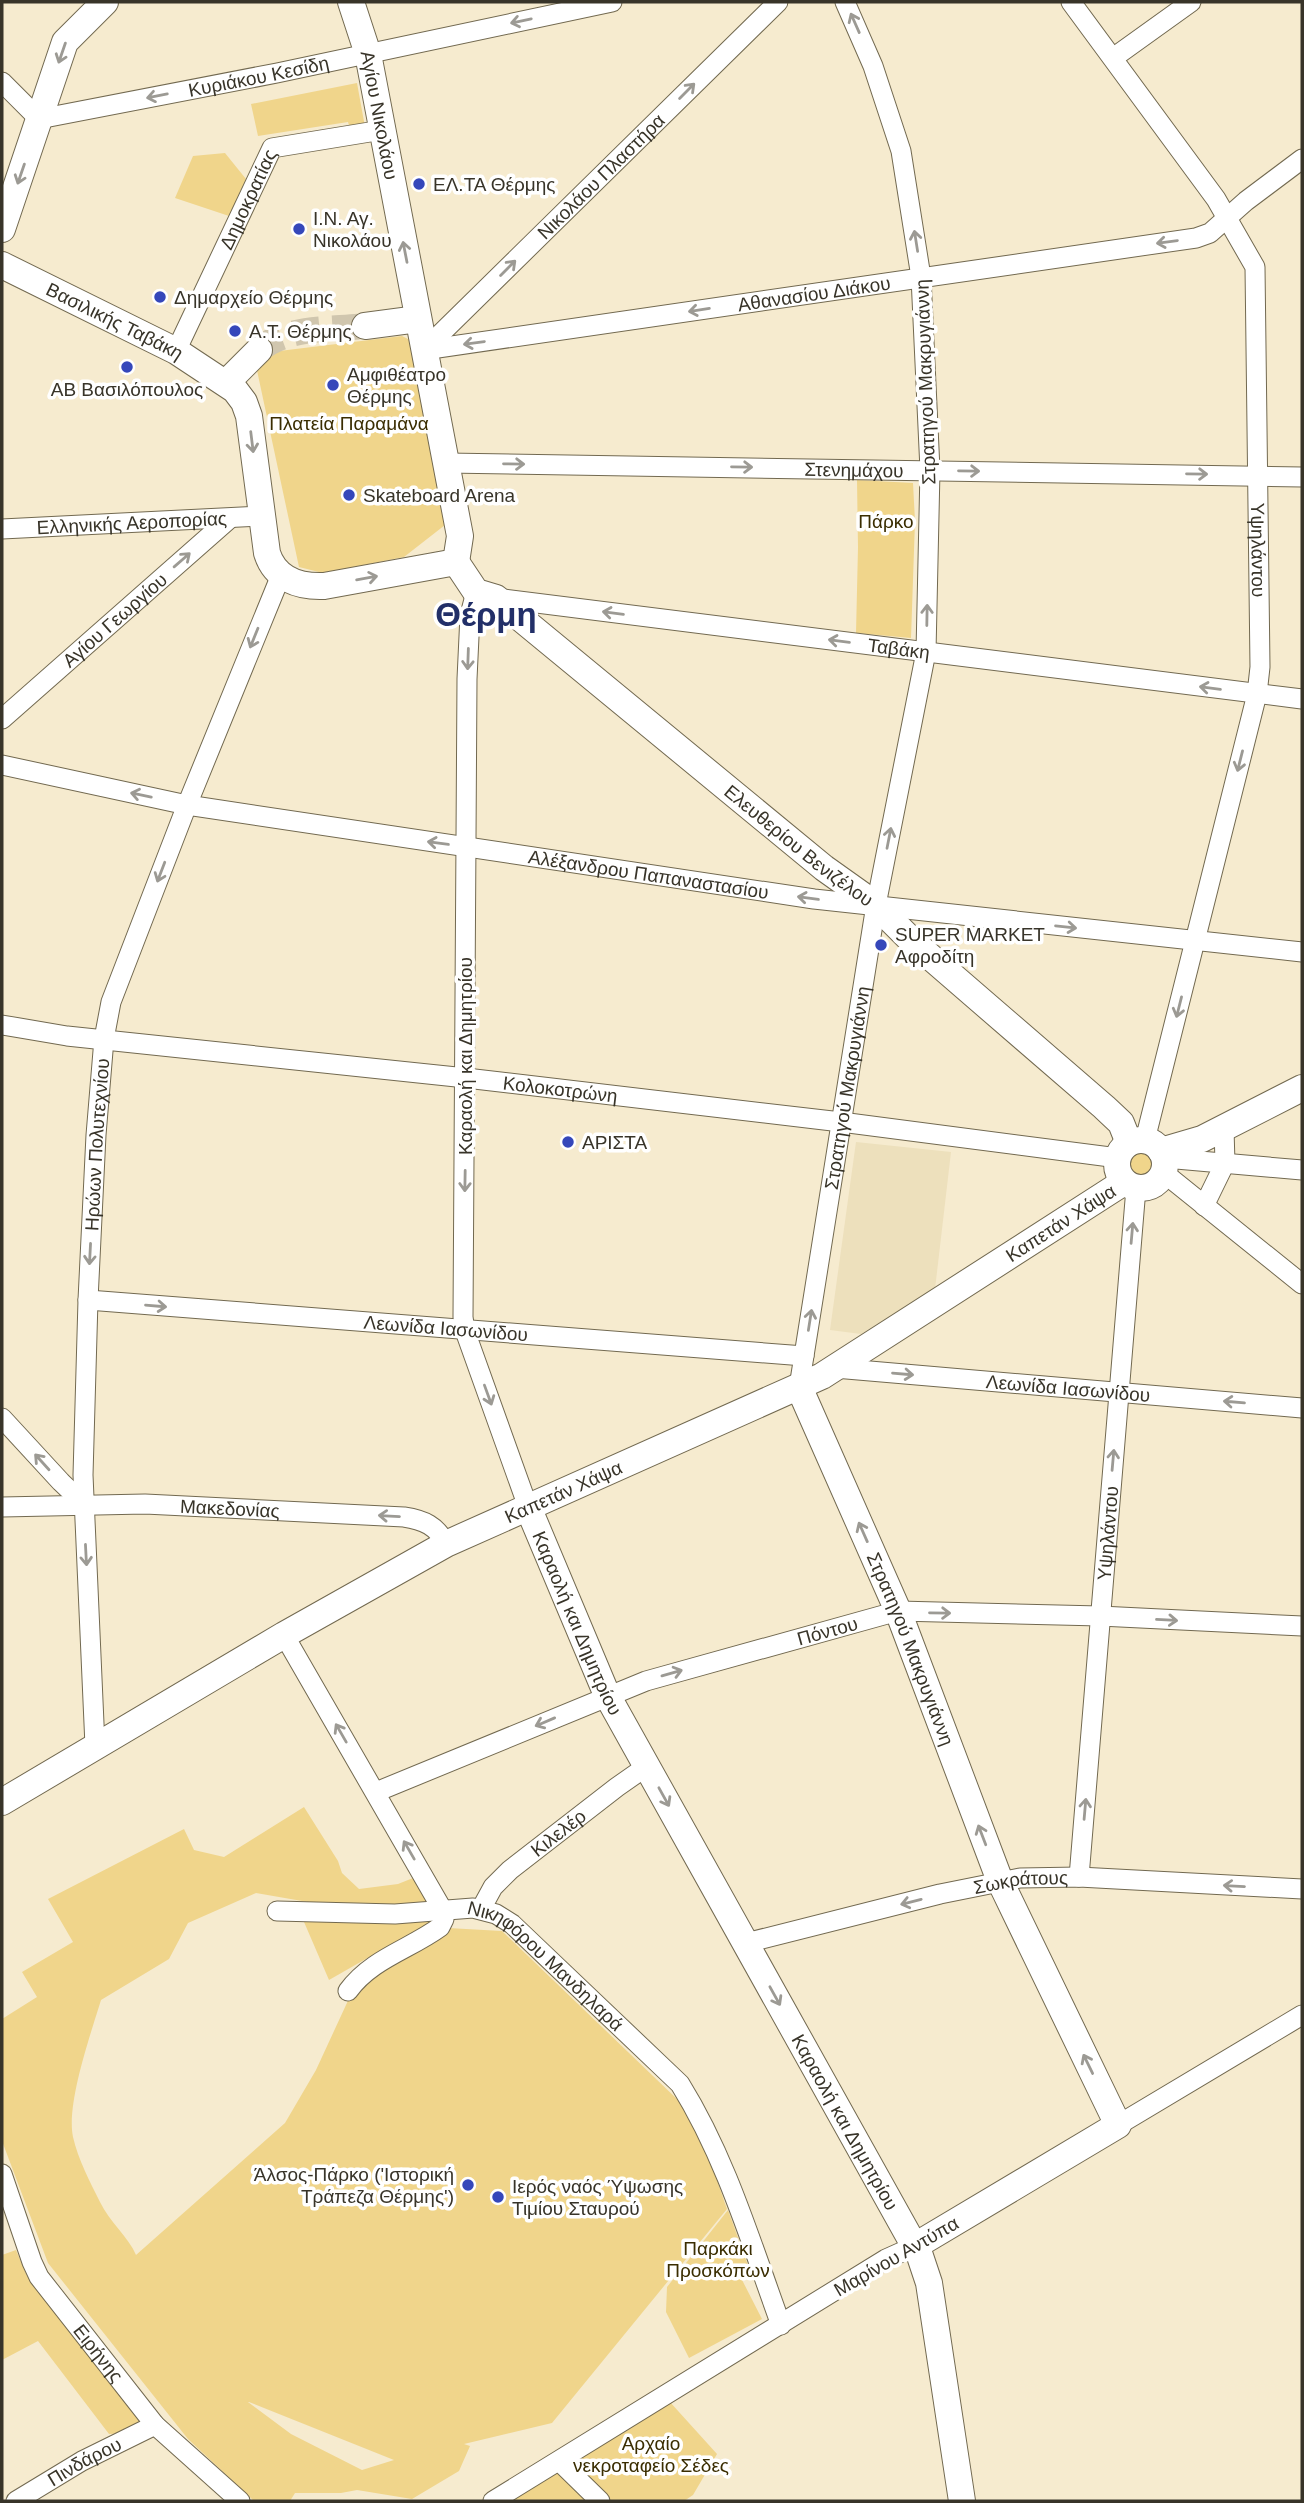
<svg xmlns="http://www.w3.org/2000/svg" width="1304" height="2503" font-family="Arial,sans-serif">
<rect width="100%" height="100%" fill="#f6ebcf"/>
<path fill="#ede0bc" d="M856 1142 951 1152 935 1289 861 1334 830 1330Z"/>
<path fill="#f0d58b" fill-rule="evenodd" d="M357 83 365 127 350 129 348 122 258 136 251 104Z
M225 153 246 179 229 216 175 198 193 156Z
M402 336 414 342 445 525 404 557 323 573 299 567 255 361 263 353Z
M857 480 913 483 915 521 911 638 856 633 858 547Z
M1127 1164a14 14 0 1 1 28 0a14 14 0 1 1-28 0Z
M304 1807 338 1861 342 1873 359 1889 398 1884 413 1878 427 1899 426 1905H325L256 1893 188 1923 169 1959 101 2000C91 2033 66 2104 73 2137 78 2159 90 2182 100 2202 109 2221 129 2238 136 2255L285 2123 316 2070 352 1992 448 1928 502 1931 678 2100C702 2133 714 2171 727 2209L552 2423 464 2444 470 2446 459 2471 412 2499 357 2490 341 2493H295L290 2501H254L188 2439 48 2263 2 2141V2019L37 1997 22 1972 73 1942 48 1899 184 1829 194 1850 224 1857ZM248 2402H249L394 2460 362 2470 291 2434Z
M301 1915 433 1918 434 1926 399 1940 329 1980Z
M728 2210 749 2268 739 2274 762 2319 689 2358 666 2312 667 2287Z
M16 2250 27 2276 139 2421C132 2431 121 2434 109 2434L38 2341 2 2360V2255Z
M660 2391 717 2454 693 2495 684 2501H482Z"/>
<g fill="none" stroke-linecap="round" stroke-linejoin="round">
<path stroke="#d0c6ae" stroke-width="26" stroke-dasharray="26 13" stroke-linecap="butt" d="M259 350C286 326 331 330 365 326"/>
<defs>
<g id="street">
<path id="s1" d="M1071 2 1216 199 1255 267 1260 667 1257 694 1145 1140"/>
<path d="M1113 58 1191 2"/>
<path id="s2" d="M2 82 39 119 277 73 612 2"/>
<path id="s3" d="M424 350 1196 238 1210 233 1246 201 1302 159"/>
<path id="s4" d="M424 350 778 2"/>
<path id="s5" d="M176 351 272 148 382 130"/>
<path id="s6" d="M446 463 1302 477"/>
<path id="s7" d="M2 529 261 516"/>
<path d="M476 592 470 615 467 679 463 1317 465 1331 528 1507"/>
<path id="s8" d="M496 598 1302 699"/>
<path id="s9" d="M2 719 229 519"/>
<path id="s10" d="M2 765 187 805 814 899 1302 952"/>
<path id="s11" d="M2 1025 67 1036 466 1078 841 1122 1118 1158"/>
<path d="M1165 1158 1302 1170"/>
<path d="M1164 1173 1302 1284"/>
<path d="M1204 1206 1225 1163 1224 1129"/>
<path id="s12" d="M88 1300 804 1356"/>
<path id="s13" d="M835 1368 1302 1408"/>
<path id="s14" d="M799 1387 876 905 926 652 930 470 921 277 901 151 873 66 845 2"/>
<path d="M2 1418 61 1482 84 1504"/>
<path id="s15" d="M2 1507 145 1504 404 1517C424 1520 437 1526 446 1544"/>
<path d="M284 1635 442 1909 444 1919 440 1927C410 1949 371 1959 348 1991"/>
<path id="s16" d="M95 1746 83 1475 88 1300 96 1135 104 1039 111 1002 187 805 281 575"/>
<path id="s17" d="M376 1792 646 1681 898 1611 1100 1616 1302 1626"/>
<path id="s18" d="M1079 1877 1136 1188"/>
<path id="s19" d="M481 1909 493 1887 510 1870 617 1787 647 1766"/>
<path id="s20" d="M277 1911 395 1914 473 1908 496 1914 512 1924 680 2084C726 2158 751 2243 781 2325"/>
<path id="s21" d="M746 1943 940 1894 1020 1878 1079 1877 1302 1889"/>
<path d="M1118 2125 1302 2015"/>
<path id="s22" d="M2 2174 32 2262 39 2277 155 2425 240 2501"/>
<path d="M559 2461 600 2501"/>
<path id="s23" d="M16 2501 82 2461 155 2425"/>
<path d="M493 2501 886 2259 915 2246"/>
</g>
<g id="secondary">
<path id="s24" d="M351 2 368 54 460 536 456 562"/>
<path d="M2 229 65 42 105 2"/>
<path id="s25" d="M2 265 176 351 235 390 244 402 249 416 267 553C275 579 299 587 324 586L456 562"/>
<path d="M365 326 418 319"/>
<path d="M226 383 259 350"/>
<path id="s26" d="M456 562 476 592 496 598 824 868 876 905 912 941 1104 1107 1121 1123 1129 1143"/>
<circle cx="1141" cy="1164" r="24"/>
<path d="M1161 1151 1202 1139 1302 1088"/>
<path id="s27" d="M799 1387 898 1611 1000 1881 1118 2125 915 2246"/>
<path id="s28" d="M528 1507 607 1695 920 2256 929 2283 962 2501"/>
<path id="s29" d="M2 1802 284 1635 446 1544 822 1376 1124 1182"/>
</g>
</defs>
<use href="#street" stroke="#726950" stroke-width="21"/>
<use href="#secondary" stroke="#726950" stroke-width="28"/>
<use href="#street" stroke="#fff" stroke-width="19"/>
<use href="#secondary" stroke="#fff" stroke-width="26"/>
</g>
<defs><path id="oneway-shaft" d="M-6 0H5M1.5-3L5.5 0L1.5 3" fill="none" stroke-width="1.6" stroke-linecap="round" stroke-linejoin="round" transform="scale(1.75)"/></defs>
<g stroke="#9c9a94">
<use href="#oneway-shaft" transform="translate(521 21) rotate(168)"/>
<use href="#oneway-shaft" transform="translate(855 23) rotate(-114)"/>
<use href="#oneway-shaft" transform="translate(62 53) rotate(109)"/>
<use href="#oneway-shaft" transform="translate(687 91) rotate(-45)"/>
<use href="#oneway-shaft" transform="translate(157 96) rotate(169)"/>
<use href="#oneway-shaft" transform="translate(21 174) rotate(109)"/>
<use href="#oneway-shaft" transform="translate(916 241) rotate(-99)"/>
<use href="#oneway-shaft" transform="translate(1167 242) rotate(172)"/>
<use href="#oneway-shaft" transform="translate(405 252) rotate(-101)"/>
<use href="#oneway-shaft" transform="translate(508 268) rotate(-45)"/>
<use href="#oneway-shaft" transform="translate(699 310) rotate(171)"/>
<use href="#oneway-shaft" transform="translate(474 343) rotate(172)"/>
<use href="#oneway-shaft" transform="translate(252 442) rotate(83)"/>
<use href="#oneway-shaft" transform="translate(514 464) rotate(1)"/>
<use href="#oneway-shaft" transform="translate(742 467) rotate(1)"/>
<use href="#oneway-shaft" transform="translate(969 471) rotate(1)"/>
<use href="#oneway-shaft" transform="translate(1197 474) rotate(1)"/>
<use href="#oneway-shaft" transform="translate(182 560) rotate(-41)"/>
<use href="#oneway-shaft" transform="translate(367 578) rotate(-10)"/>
<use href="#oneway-shaft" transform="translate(613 613) rotate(-173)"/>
<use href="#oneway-shaft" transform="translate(927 615) rotate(-89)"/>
<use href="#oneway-shaft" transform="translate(254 638) rotate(112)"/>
<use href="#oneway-shaft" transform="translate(839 641) rotate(-173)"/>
<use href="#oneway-shaft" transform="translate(468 659) rotate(92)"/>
<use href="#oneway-shaft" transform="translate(1210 688) rotate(-173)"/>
<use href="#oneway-shaft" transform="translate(1240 761) rotate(104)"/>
<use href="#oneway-shaft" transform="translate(141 795) rotate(-168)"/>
<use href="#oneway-shaft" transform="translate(889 838) rotate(-79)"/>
<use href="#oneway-shaft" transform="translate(438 843) rotate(-172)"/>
<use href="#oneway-shaft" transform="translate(161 872) rotate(111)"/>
<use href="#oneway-shaft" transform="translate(808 898) rotate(-172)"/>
<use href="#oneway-shaft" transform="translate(1066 927) rotate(6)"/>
<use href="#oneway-shaft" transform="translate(1179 1007) rotate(104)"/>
<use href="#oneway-shaft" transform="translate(465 1181) rotate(91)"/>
<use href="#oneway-shaft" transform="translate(1132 1233) rotate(-85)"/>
<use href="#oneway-shaft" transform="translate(90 1254) rotate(93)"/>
<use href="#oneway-shaft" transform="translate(156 1306) rotate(5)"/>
<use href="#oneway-shaft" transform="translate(810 1320) rotate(-81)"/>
<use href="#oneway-shaft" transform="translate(903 1374) rotate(5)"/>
<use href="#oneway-shaft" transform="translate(488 1395) rotate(70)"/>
<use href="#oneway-shaft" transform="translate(1234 1402) rotate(-175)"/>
<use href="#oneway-shaft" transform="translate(1113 1460) rotate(-85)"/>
<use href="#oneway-shaft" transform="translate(42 1462) rotate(-132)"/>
<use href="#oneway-shaft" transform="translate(389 1516) rotate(-177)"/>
<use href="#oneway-shaft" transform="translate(863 1532) rotate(-114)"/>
<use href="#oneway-shaft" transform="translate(86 1555) rotate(87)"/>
<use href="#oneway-shaft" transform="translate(940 1613) rotate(1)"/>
<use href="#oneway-shaft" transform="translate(1167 1620) rotate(3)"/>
<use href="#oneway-shaft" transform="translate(672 1673) rotate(-16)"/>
<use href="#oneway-shaft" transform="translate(545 1722) rotate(157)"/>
<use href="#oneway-shaft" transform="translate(341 1733) rotate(-120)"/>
<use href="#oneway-shaft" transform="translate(664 1797) rotate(61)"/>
<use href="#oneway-shaft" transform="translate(1085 1809) rotate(-85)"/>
<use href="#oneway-shaft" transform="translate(982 1835) rotate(-111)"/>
<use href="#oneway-shaft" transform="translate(409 1850) rotate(-120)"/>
<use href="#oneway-shaft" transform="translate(1234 1886) rotate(-177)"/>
<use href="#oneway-shaft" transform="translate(911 1902) rotate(166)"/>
<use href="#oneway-shaft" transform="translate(775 1996) rotate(61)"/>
<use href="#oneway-shaft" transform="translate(1088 2064) rotate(-116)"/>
</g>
<g fill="#3547ba" stroke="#fff" stroke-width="2.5">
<circle cx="419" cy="184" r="7"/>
<circle cx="299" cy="229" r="7"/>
<circle cx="160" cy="297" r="7"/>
<circle cx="235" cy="331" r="7"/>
<circle cx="127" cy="367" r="7"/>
<circle cx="333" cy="385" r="7"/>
<circle cx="349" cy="495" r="7"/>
<circle cx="881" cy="945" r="7"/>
<circle cx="568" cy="1142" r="7"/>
<circle cx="468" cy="2185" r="7"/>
<circle cx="498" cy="2197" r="7"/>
</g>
<g text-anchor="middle" stroke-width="7" stroke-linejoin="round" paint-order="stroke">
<g font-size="19" fill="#383429" stroke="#fff">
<text dy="7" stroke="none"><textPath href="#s2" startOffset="276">Κυριάκου Κεσίδη</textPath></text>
<text dy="7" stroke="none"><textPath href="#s24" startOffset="117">Αγίου Νικολάου</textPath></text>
<text dy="7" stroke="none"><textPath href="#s4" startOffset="248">Νικολάου Πλαστήρα</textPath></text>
<text dy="7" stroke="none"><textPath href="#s5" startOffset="168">Δημοκρατίας</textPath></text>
<text dy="7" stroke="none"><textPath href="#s3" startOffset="394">Αθανασίου Διάκου</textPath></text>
<text dy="7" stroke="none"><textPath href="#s25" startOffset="126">Βασιλικής Ταβάκη</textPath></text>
<text transform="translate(925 382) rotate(-92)" y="7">Στρατηγού Μακρυγιάννη</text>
<text dy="7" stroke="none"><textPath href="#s6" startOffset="408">Στενημάχου</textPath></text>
<text dy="7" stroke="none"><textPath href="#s7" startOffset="130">Ελληνικής Αεροπορίας</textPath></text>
<text dy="7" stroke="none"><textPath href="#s1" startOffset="606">Υψηλάντου</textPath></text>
<text dy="7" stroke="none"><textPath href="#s9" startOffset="150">Αγίου Γεωργίου</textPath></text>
<text dy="7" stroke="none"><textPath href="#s8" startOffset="406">Ταβάκη</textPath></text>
<text dy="7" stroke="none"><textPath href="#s26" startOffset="448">Ελευθερίου Βενιζέλου</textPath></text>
<text dy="7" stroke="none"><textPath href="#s10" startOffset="656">Αλέξανδρου Παπαναστασίου</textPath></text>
<text transform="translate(465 1056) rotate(-90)" y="7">Καραολή και Δημητρίου</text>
<text dy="7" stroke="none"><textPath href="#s11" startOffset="562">Κολοκοτρώνη</textPath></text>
<text dy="7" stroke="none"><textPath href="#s14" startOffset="303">Στρατηγού Μακρυγιάννη</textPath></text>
<text dy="7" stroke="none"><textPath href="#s16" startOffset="602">Ηρώων Πολυτεχνίου</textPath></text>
<text dy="7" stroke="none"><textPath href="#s29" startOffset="1209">Καπετάν Χάψα</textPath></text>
<text dy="7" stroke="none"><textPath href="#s12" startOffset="359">Λεωνίδα Ιασωνίδου</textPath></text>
<text dy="7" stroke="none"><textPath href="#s13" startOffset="234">Λεωνίδα Ιασωνίδου</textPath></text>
<text dy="7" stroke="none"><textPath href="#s29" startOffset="642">Καπετάν Χάψα</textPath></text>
<text dy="7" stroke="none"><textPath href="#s15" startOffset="228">Μακεδονίας</textPath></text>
<text dy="7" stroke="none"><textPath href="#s18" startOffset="345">Υψηλάντου</textPath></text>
<text dy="7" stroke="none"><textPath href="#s28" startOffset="126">Καραολή και Δημητρίου</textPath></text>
<text dy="7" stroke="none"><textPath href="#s17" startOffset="480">Πόντου</textPath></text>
<text dy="7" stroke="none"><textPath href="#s27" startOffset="285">Στρατηγού Μακρυγιάννη</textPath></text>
<text dy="7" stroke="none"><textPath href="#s19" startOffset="110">Κιλελέρ</textPath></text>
<text dy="7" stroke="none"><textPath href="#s21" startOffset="282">Σωκράτους</textPath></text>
<text dy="7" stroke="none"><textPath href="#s20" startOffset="290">Νικηφόρου Μανδηλαρά</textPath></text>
<text dy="7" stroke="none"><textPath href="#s28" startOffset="693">Καραολή και Δημητρίου</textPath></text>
<text transform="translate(896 2256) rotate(-30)" y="7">Μαρίνου Αντύπα</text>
<text dy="7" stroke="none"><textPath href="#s22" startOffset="206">Ειρήνης</textPath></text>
<text dy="7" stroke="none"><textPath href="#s23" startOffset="79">Πινδάρου</textPath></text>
</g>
<g font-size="19" fill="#383429" stroke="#fff" text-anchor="start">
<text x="433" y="191">ΕΛ.ΤΑ Θέρμης</text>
<text x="313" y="225">Ι.Ν. Αγ.<tspan x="313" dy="22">Νικολάου</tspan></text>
<text x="174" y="304">Δημαρχείο Θέρμης</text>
<text x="249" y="338">Α.Τ. Θέρμης</text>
<text x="347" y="381">Αμφιθέατρο<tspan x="347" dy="22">Θέρμης</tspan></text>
<text x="127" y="396" text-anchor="middle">ΑΒ Βασιλόπουλος</text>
<text x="363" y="502">Skateboard Arena</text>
<text x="895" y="941">SUPER MARKET<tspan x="895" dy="22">Αφροδίτη</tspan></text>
<text x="582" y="1149">ΑΡΙΣΤΑ</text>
<text x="454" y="2181" text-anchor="end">Άλσος-Πάρκο ('Ιστορική<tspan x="454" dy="22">Τράπεζα Θέρμης')</tspan></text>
<text x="512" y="2193">Ιερός ναός Ύψωσης<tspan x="512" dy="22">Τιμίου Σταυρού</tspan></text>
</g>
<g font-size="19" fill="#3a2d01" stroke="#fff">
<text x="349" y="430">Πλατεία Παραμάνα</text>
<text x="886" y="528">Πάρκο</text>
<text x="718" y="2255">Παρκάκι<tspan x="718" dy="22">Προσκόπων</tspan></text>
<text x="651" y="2450">Αρχαίο<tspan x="651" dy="22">νεκροταφείο Σέδες</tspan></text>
</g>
<g font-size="33" font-weight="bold" fill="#222f68" stroke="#fff">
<text x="486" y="626">Θέρμη</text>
</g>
</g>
<rect width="1304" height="2503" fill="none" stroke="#383429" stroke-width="7"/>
</svg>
